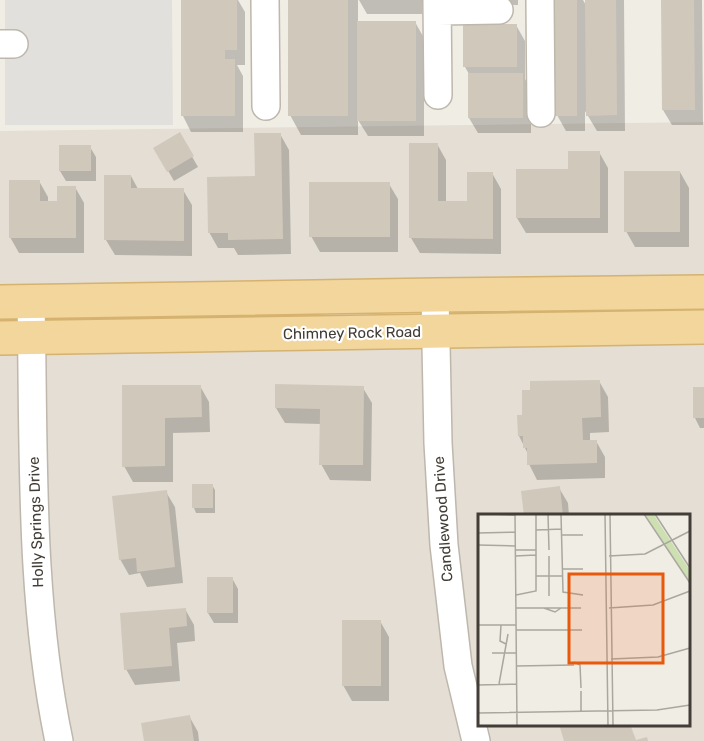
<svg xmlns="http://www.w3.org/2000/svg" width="704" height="741" font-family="Rubik,sans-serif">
<rect width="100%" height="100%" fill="#f0ede5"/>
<path fill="#e4ded4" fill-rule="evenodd" d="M704 122V741H0V131ZM479 516H688V724H479Z"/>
<path fill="#e2e0dd" d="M5 0H172L173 125H5Z"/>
<path fill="#0003" d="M183 0H238L245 12V65H237L243 76V132H191L183 116Z
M289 0H358V22H415L424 38V136H368L358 120V135H301L290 115Z
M359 0H422V14H367Z
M469 0H518V5H472Z
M557 0H583L587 7V0H624L625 131H597L585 111V131H566L557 115Z
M663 0H702L703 125H672L663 110Z
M516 25 525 41V79L531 90V133H478L469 118V74L465 67Z
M179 134 198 167 174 181 155 148Z
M280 134 289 150 291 254 238 255 234 248H218L209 232 256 178Z
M437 144 446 160V202H468L492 173 501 189V254L420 253 411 238Z
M90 147 96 157V181H66L60 171Z
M599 152 608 168V233H526L517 218 570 171Z
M680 172 689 188V247H635L626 231Z
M131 176 138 189 183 190 192 205V256L115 255 106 240Z
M39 181 48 197V203H59L75 187 84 203V253H19L10 237Z
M389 184 398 199V252H320L311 236Z
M599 381 608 397 609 432 590 433V442L596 441 605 457V478L537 480 529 464 528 454 519 436V417Z
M200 386 209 402 210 432 173 433V482H133L124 466 123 387Z
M363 388 372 403 371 481 330 480 321 464V424L285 423 276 408Z
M704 389V428H700L695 418Z
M212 485 215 490V513H196L194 508Z
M559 488 568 503 569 516H525Z
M166 492 175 507 183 583 147 587 140 573 129 575 120 559Z
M232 578 238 589V623H214L208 613Z
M185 609 194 625 195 641 177 643 180 681 135 685 126 669Z
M380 621 389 637V701H352L343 685Z
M189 716 198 732 199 741H146Z"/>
<path fill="#d1c8bc" d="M181 0H237V50H225V59H235V116H181Z
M288 0H348V116H288Z
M555 0H577V116H555Z
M585 0H616L617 115 586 116Z
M661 0H694L695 110H662Z
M357 21H416V121H357Z
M463 24H517V67H463Z
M468 73H523V118H468Z
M180 132 194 156 167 172 153 148Z
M254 133H281L283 239 228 240V233H208L207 177 255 176Z
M409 143H438V201H467V172H493V239L409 238Z
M59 145H91V171H59Z
M568 151H600V218H516V169H568Z
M624 171H680V232H624Z
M104 175H131V188H184V241L104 240Z
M9 180H40V201H57V186H76V238H9Z
M309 182H390V237H309Z
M600 380 601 417 582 418 583 440H597V463L527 465V448H523V436H518L517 415H522V390H530V381Z
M275 384 364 386 363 465H319L320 409 275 408Z
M122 385H201L202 417 165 418V466L122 467Z
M693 387H704V418H693Z
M192 484H213V508H192Z
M560 486 563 516H524L521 491Z
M167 490 175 567 137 572 136 558 119 560 112 496Z
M207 577H233V613H207Z
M186 608 187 626 169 628 172 666 124 670 120 613Z
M342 620H381V686H342Z
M190 715 194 741H144L141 723Z
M559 724H630L636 740 647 737 648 741H564Z"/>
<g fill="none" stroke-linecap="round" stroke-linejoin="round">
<defs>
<path id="minor" d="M265 0 266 106
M437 0 438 95
M540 0 541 113
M438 11 499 10
M0 44H14
M435 295 438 443 444 545 458 666 476 741
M31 302C34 447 29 598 59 741"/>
<path id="major" d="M0 302 435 295 704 292
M0 338 704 327"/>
</defs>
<use href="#minor" stroke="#beb7ac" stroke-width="30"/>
<use href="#major" stroke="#d5b26f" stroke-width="36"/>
<use href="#minor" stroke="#fff" stroke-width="27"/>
<use href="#major" stroke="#f2d69c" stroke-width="33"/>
</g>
<g text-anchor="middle" stroke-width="4.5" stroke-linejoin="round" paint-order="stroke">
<g font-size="15" fill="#423d36" stroke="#fff">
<text transform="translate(352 333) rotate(-1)" y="5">Chimney Rock Road</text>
<text transform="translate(443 519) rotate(-94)" y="5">Candlewood Drive</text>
<text transform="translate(36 522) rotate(-92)" y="5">Holly Springs Drive</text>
</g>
</g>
<g transform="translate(478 514)">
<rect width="212" height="212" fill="#f0ede5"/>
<path d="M167 0H176L179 6 211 55V67Z" fill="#cde0b2"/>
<path fill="none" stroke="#aaa79f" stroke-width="1.5" d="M11 0 37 1M37 0 39 211M70 0 71 36M83 0 85 78 105 81M127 0 130 211M132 0 135 211M166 0 212 69M177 0 212 54M58 16 84 15M0 19 37 18M84 21H105M0 31 37 32M37 36H58M37 42 58 41M71 42V82M131 42 167 40 212 17M84 55H105M58 62H84M38 81 58 77V0M38 94H66M83 94 77 98 66 94H103M131 94 175 91 212 77M0 111H38M23 111 22 127 28 130M38 116H104M14 139H38M133 145 180 143 212 134M96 148 102 151 103 174M38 152 96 151M21 170 30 120M0 171 38 170M103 177V197M0 199 179 196 212 191"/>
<path fill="#e8590c" fill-opacity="0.15" stroke="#e8590c" stroke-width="3" d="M91 60H185V149H91Z"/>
<rect width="212" height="212" fill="none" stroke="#423d36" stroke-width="3"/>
</g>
</svg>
